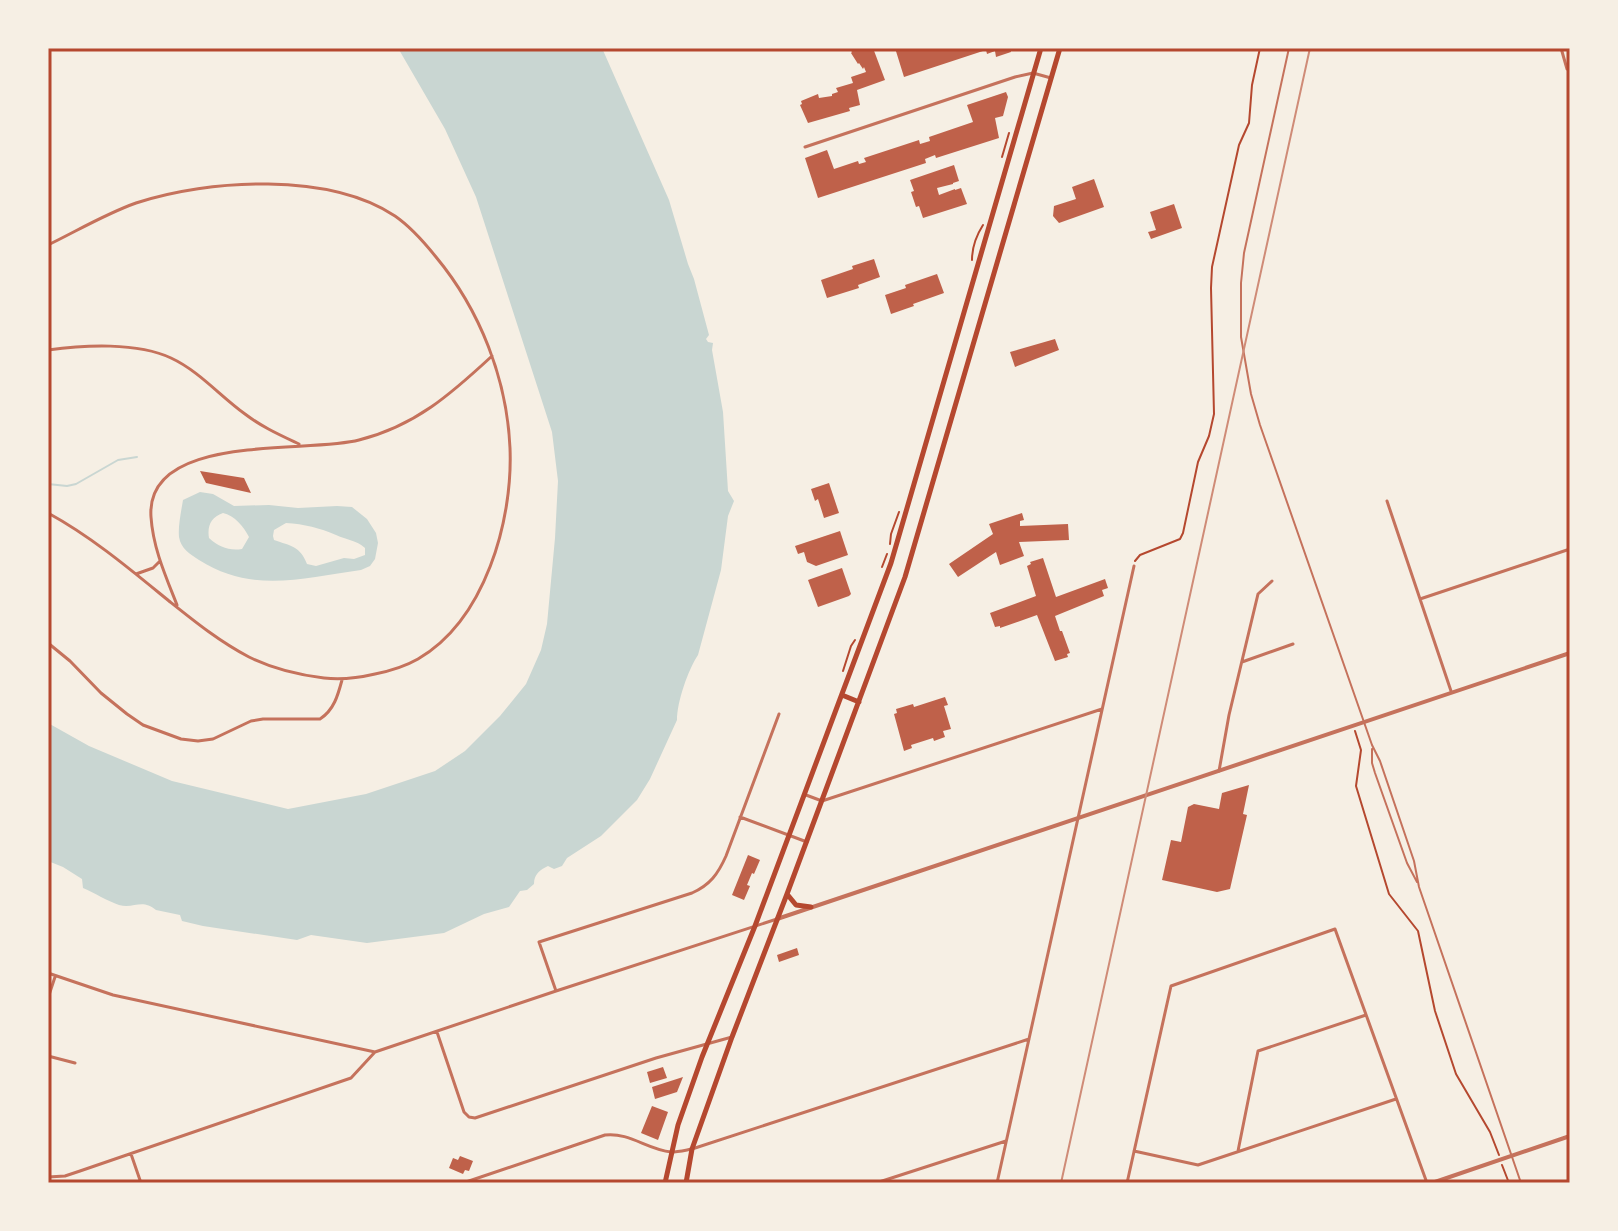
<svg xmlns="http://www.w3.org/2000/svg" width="1618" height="1231" font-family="Jost,sans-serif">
<rect width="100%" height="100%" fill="#f6efe4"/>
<path fill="#c9d6d2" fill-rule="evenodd" d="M398 48H602L669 200 688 264 694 279 709 335 706 339 708 342 713 343 712 350 723 412 728 491 734 501 728 516 721 570 698 655C688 670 677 702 677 720L650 779 637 800 601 836 567 858 562 866 554 869 548 866C540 870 534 874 534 884L527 890 520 891 509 907 484 914 444 933 367 943 311 935 297 940 203 926 182 921 180 915 156 910C142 898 134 909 119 905 107 901 95 893 83 888L82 879 63 867 48 861V723L89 746 172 781 288 809 366 794 435 771 465 751 500 716 526 684 541 650 547 624 555 538 558 481 552 432 476 197 445 129Z
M200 492 213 494 234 506 269 505 298 508 337 506 352 507 367 519 376 533 378 543 375 559 370 566 361 570C302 578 253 594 199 560 190 554 181 549 179 537 178 526 181 512 183 500ZM223 513C234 515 244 527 249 537L242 549C229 551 219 547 209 538 207 526 211 517 223 513ZM286 523C304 524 320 528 336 535 347 540 356 540 365 548V555L354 559 344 558 316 566 307 564C300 546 291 546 274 540L273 536 274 530Z"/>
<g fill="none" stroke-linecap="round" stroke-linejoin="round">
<path stroke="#c9d6d2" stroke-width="2" d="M48 484 67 486 76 484 118 460 137 457"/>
</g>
<path fill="#bf614a" d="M849 48H873L885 80 857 90 860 105 849 108 850 111 808 123 800 105 802 104 801 101 818 94 819 98 832 96V94L838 92 836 88 853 83 851 77 866 72 864 67 863 69 859 63 858 64 851 53 852 52Z
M895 48H1010L1011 52 996 57 995 51 987 54 986 50 904 77Z
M1006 92 1008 97 1003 116 995 118 999 138 936 158 935 155 925 159 926 163 818 198 805 158 827 150 834 169 858 161 859 164 866 162 864 158 919 140 920 144 930 141 929 137 973 122 967 105Z
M954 165 959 181 953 183V184L937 188 939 195 955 189V190L961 188 967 204 923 218 919 206 916 207 911 192 914 191 910 180Z
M1094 179 1104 207 1059 223 1053 216 1054 206 1076 199 1072 187Z
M1174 204 1182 228 1151 239 1148 232 1156 230 1150 212Z
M874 259 880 277 858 285 859 288 827 298 821 280 853 269 852 266Z
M937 274 944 293 913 304 914 306 891 314 885 295 906 288 905 285Z
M1055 339 1059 350 1015 367 1010 352Z
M200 471 244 478 251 493 206 483Z
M829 483 839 513 824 518 818 499 815 501 811 489Z
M1022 513 1024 520 1020 521V526L1068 524 1069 540 1019 542 1024 556 1000 565 996 552 958 577 949 564 993 534 989 524Z
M840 531 848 555 816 566 807 562 804 552 798 554 795 546Z
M1043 558 1056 597 1105 579 1108 588 1102 590 1104 596 1055 616 1060 631H1062L1070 653 1067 654 1068 657 1055 661 1037 615 1000 628V626L995 627 990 613 1036 596 1027 566 1031 564 1030 562Z
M842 568 851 594 849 596 818 607 808 580Z
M945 697 948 705 944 706 951 729 943 731 945 737 934 741 933 738 911 745 912 748 904 751 894 714 897 713 896 709 913 704 914 707Z
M1249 785 1243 814 1247 815 1230 889 1217 892 1162 880 1171 840 1181 842 1188 807 1194 804 1219 809 1222 793Z
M748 855 760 860 754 874 752 873 747 885 750 886 744 900 732 895Z
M797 948 799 955 779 962 777 955Z
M663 1067 667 1078 650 1083 647 1072Z
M683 1077 677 1092 655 1099 652 1087Z
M652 1106 668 1112 658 1140 641 1133Z
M460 1156 473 1161 469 1171 465 1170 463 1174 449 1168 453 1158 458 1160Z"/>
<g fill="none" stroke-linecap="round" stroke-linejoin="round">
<path stroke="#b5482f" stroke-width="2" d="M1002 157 1009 133
M972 260C972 248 976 236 983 225
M890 544 891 534 899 512
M1135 561 1140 555 1180 539 1183 533 1198 462 1209 436 1214 414 1211 288 1212 267 1239 145 1249 123 1252 85 1260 48
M882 567 887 554
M843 671 851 646 855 640
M1355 731 1361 750 1356 786 1389 894 1418 931 1435 1011 1456 1074 1490 1132 1499 1155
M1502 1165 1509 1183"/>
<path stroke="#c5725c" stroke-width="2" d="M1289 48 1244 253 1241 283V337L1251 394 1260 425 1372 745 1380 761 1414 861 1419 887 1521 1183
M1372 749V763L1375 773 1407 863 1417 882"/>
<path stroke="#c5725c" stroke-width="3" d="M1561 48 1567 69
M805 147 1015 77 1033 73 1051 78
M48 245C77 231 105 214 136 203 209 179 329 172 395 216 411 227 424 242 436 257 480 310 507 379 510 448 513 521 485 620 418 659 404 667 390 671 375 674 358 678 341 680 324 678 299 675 271 668 249 657 220 642 194 621 169 601 131 570 92 537 48 513
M48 350C84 345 137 342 171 358 199 371 220 396 245 414 262 427 280 435 299 444
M1387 501 1451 691
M136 574 153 568 160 561
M1420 599 1570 549
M177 605C166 577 153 548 151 517 145 432 307 454 359 440 415 426 451 394 492 356
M48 643 70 661 101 693 127 714 143 725 181 739 198 741 213 739 251 721 263 719H320C334 710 338 695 342 680
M1242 662 1293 644
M1219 771 1229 715 1258 594 1272 581
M806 795 822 801 1102 709
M740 817 807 842
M48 973 113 995 375 1052 556 991 777 919
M556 991 539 942 692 893C710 885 718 874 726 856L779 714
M48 998 55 977
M437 1032 464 1112 469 1117 475 1118 656 1058 732 1037
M48 1056 75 1063
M1134 1151 1198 1165 1396 1099
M1238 1151 1258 1051 1366 1015
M131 1154 141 1183
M48 1177 65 1176 80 1171 351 1078 375 1052
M466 1182 605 1135C629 1132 648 1150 671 1152 678 1152 686 1150 692 1149L1029 1039
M876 1183 1006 1141
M997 1183 1134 566
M1127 1183 1171 986 1335 929 1427 1183"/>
<path stroke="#c5725c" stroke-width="4" d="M777 919 1570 653
M1432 1183 1570 1136"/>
<path stroke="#b5482f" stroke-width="5" d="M842 695 859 702
M787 894 796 905 811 907
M665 1183 678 1125 702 1057 755 926 891 563 1041 48
M686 1183 692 1149 732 1037 787 894 905 577 1060 48"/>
<path stroke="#cf8b77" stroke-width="2" d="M1061 1183 1310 48"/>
</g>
<rect width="1618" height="1231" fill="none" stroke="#f6efe4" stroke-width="100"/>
<rect x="50" y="50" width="1518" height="1131" fill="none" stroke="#b5482f" stroke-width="3"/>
</svg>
